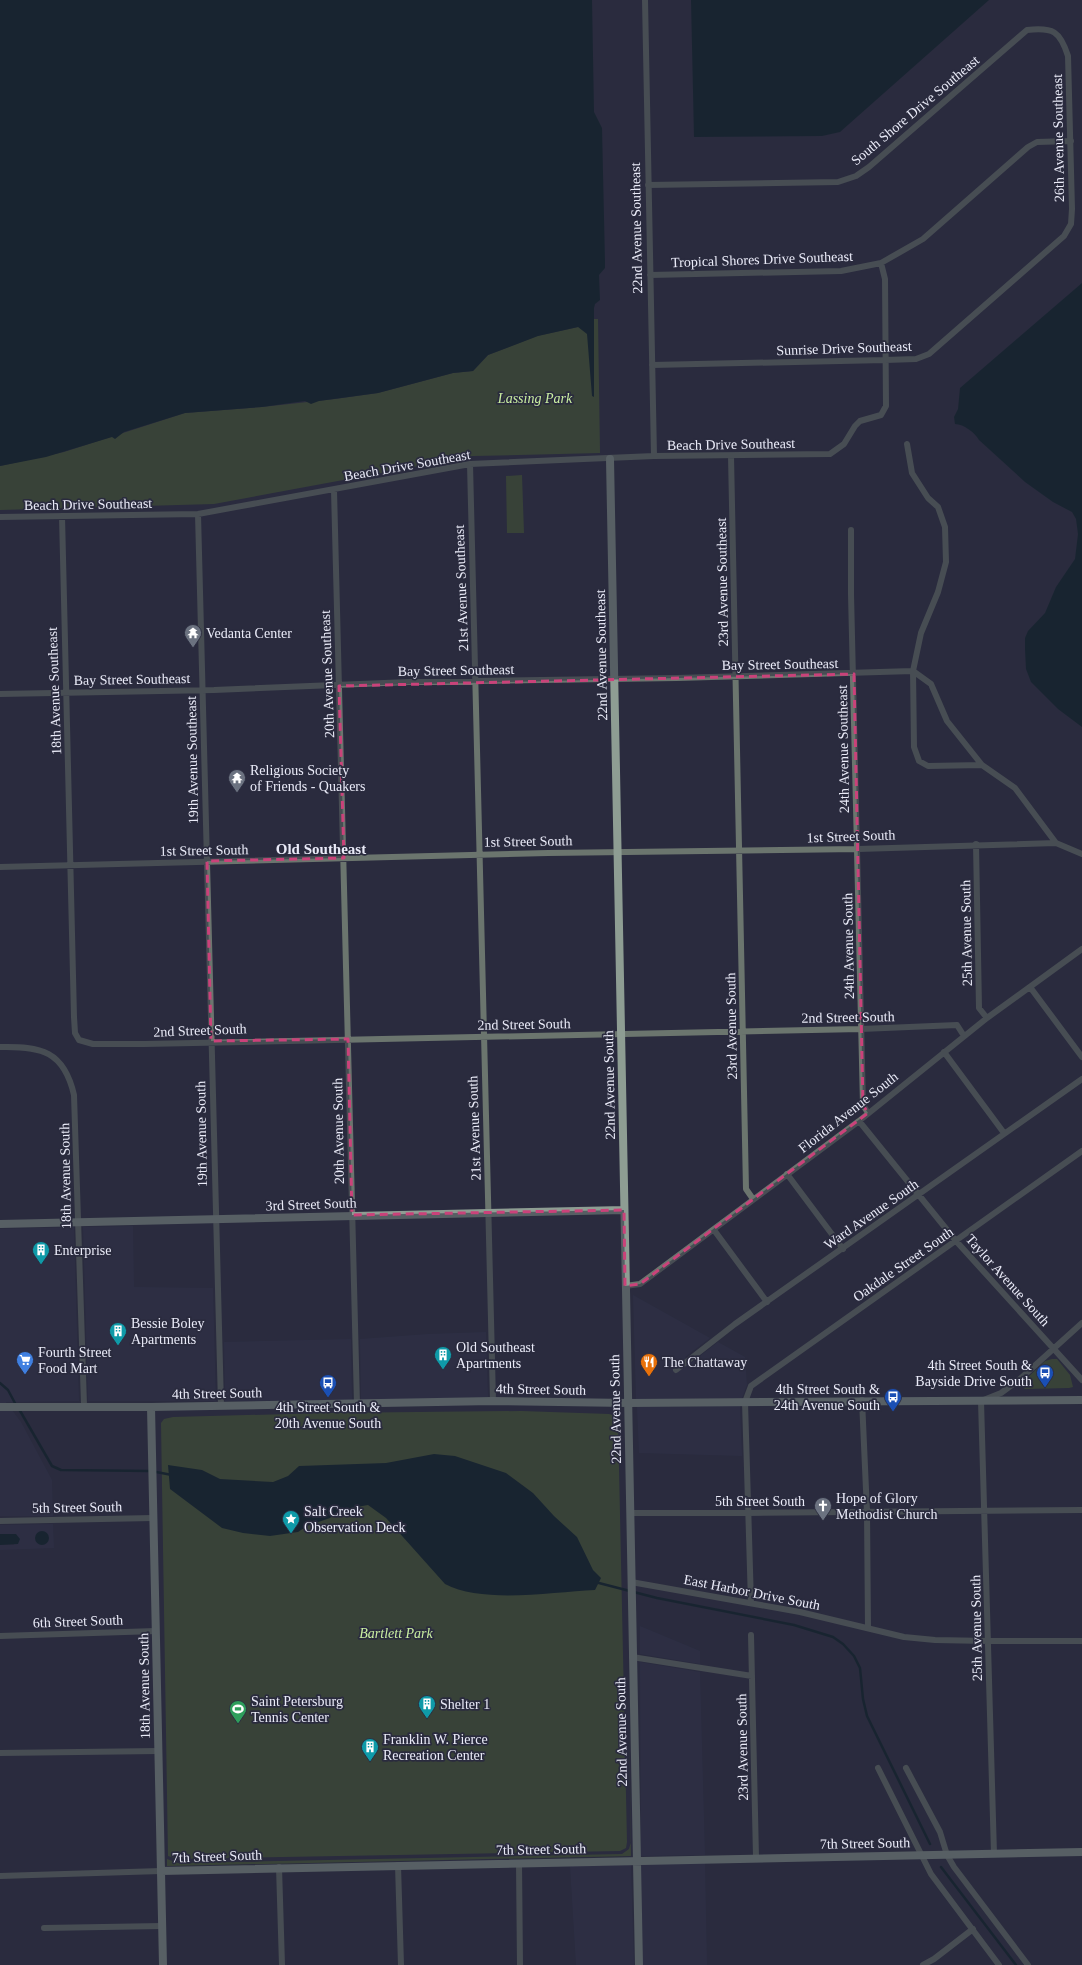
<svg xmlns="http://www.w3.org/2000/svg" width="1082" height="1965" font-family="'Times New Roman',serif">
<rect width="100%" height="100%" fill="#2a2b3e"/>
<path fill="#31324b" d="M133 1226 134 1287 213 1288 216 1401H88L83 1227Z
M74 1227 79 1401 6 1402 21 1422 52 1480 53 1516H0V1229Z
M633 1295 710 1338 685 1357 691 1363 718 1342 745 1357 747 1385 742 1398 636 1399Z
M486 1332 488 1397 361 1400 360 1339 428 1334Z
M351 1339 352 1400 225 1401 224 1342Z
M740 1406 742 1456 639 1453 637 1407Z
M53 1524 54 1548 0 1550V1545H14L13 1534H0V1525Z
M640 1626 700 1651V1664L640 1654Z
M640 1662 700 1672 705 1855 641 1856Z
M705 1863 707 1965H643L641 1864Z
M631 1865 634 1965H576L570 1866Z"/>
<path fill="#4a5e31" d="M594 310V319H598L600 453 473 456 214 504 0 510V466L64 452 185 413 262 407 335 399 378 393 453 373 473 371 488 355 537 336 578 327Z
M522 475 524 533H507L506 476Z
M1052 1359H1057L1070 1375 1073 1387 1069 1388 1025 1389 1022 1386 1023 1382 1045 1361Z
M521 1411 609 1414 616 1416 618 1421 627 1842 626 1848 620 1851 178 1859 168 1856 161 1423 164 1419 173 1417 326 1413Z
M628 1660 631 1856 167 1866V1859L178 1863 622 1854 629 1849 631 1842Z"/>
<path fill="#041c21" d="M0 0H592L594 112 602 128 605 262V268L599 275 600 300 595 304 594 308V397L592 396 587 334 578 327 538 336 488 355 473 371 453 373 378 393 319 401 311 404 305 401 262 407 185 413 124 432 115 439 112 437 46 457 0 466Z
M691 0H989L840 132 822 136 694 137Z
M1082 283V727L1058 709 1031 682 1026 669 1025 649V638L1028 631 1045 613 1056 587 1075 559 1078 534 1076 519 1072 512 1053 502 1025 482 979 440C975 433 964 424 955 424L954 417 958 409 960 388Z
M434 1454 455 1456 506 1473 533 1493 554 1516 577 1537 593 1570 601 1578 595 1590C553 1592 482 1604 445 1584L386 1518 368 1505 340 1510 330 1518 307 1526 298 1532 270 1536 243 1533 222 1528 170 1489 168 1465 202 1470 220 1479 273 1482 288 1476 299 1466 386 1463Z
M35 1538a7 7 0 1 1 14 0a7 7 0 1 1-14 0Z
M0 1534H16L20 1539 18 1544 0 1545Z"/>
<g fill="none" stroke-linecap="round" stroke-linejoin="round">
<path stroke="#041c21" stroke-width="2.5" d="M0 1383 8 1390 16 1405
M19 1409 52 1466 61 1470 151 1471 172 1475
M595 1582 657 1598 794 1625 833 1637 843 1644 854 1656 860 1668 863 1699 867 1716 930 1844
M941 1867 1016 1965"/>
<path stroke="#6b756e" stroke-width="6" d="M645 0 654 456
M648 185 838 182 856 176 869 167 1027 30C1053 27 1060 31 1068 56L1072 209 1071 224 1064 236 929 354 916 359 885 360 652 365
M650 275 841 271 881 263 923 239 1028 147 1037 142 1071 141
M907 444 912 473 928 498 938 507 945 527 946 562 938 592 921 633 913 671 914 747 919 761 928 766 982 765
M731 456 746 1189 753 1199
M470 464 493 1401
M334 490 357 1404
M198 514 221 1405
M62 516 74 1017 75 1033 79 1040 93 1044H144L861 1029 957 1025 964 1036
M0 517 198 514 470 464 654 456 830 454 844 444 855 426 860 421 881 415 886 406 885 279 881 263
M851 530V594L863 1105 868 1113
M913 671 931 684 947 721 982 765 1015 788 1056 843 1082 854
M0 694 214 690 409 682 677 678 913 671
M976 844 979 1008 987 1018
M0 867 548 853 858 849 1056 843
M1030 987 1082 1057
M0 1047C41 1046 64 1051 74 1095L84 1405
M944 1052 1004 1133
M859 1121 956 1241 1082 1380
M787 1174 843 1249
M714 1230 767 1302
M625 1286 640 1284 859 1121 987 1018 1082 949
M676 1370 735 1324 1082 1079
M862 1400 867 1512 868 1628
M631 1513H748L1082 1510
M0 1521 153 1518
M631 1582 800 1612 904 1637 935 1640 988 1641H1082
M751 1603 745 1402 751 1386 1082 1151
M751 1635 756 1857
M0 1636 156 1631
M632 1657 752 1676
M0 1753 158 1751
M878 1768 931 1874 999 1965
M906 1768 940 1832 947 1855 954 1867 1028 1965
M994 1854 981 1401 1001 1393 1020 1379 1082 1323
M519 1863 520 1965
M398 1865 401 1965
M279 1867 282 1965
M0 1876 161 1871
M44 1928 162 1926
M923 1965 934 1959 973 1929"/>
<path stroke="#8e9d93" stroke-width="8" d="M610 459 639 1965
M0 1224 624 1210
M0 1407H151L493 1401 628 1403 1082 1400
M151 1407 163 1965
M161 1871 1082 1852"/>
</g>
<path d="M0 0H1082V1965H0ZM854 674 863 1105 868 1113 640 1284 625 1286 624 1210 352 1215 348 1039 211 1041 207 861 344 858 339 686Z" fill="#2a2b3e" fill-opacity=".55" fill-rule="evenodd"/>
<path fill="none" stroke="#ca427a" stroke-width="3" stroke-dasharray="8 5" stroke-linejoin="round" d="M854 674 863 1105 868 1113 640 1284 625 1286 624 1210 352 1215 348 1039 211 1041 207 861 344 858 339 686Z"/>
<defs>
<symbol id="temple-pin" viewBox="-11 -11 22 30"><path d="M0 17L-7.5 6A9.5 9.5 0 1 1 7.5 6Z" fill="#6b7280" stroke="#2a2b3e"/><path d="M0-6L5-2H3V0L6.5 2.5H4V6H1.5V3h-3V6H-4V2.5H-6.5L-3 0V-2H-5Z" fill="#fff"/></symbol>
<symbol id="building-pin" viewBox="-11 -11 22 30"><path d="M0 17L-7.5 6A9.5 9.5 0 1 1 7.5 6Z" fill="#0f9aa8" stroke="#2a2b3e"/><path d="M-4-6H4V6H1V3H-1V6H-4ZM-2.5-4.3h1.7v1.8h-1.7ZM.8-4.3h1.7v1.8H.8ZM-2.5-1h1.7V.8h-1.7ZM.8-1h1.7V.8H.8Z" fill="#fff"/></symbol>
<symbol id="supermarket-pin" viewBox="-11 -11 22 30"><path d="M0 17L-7.5 6A9.5 9.5 0 1 1 7.5 6Z" fill="#3f7fe0" stroke="#2a2b3e"/><path d="M-6-5.5h2.5l.6 2H6L4.5 2H-2.5L-4.4-4H-6ZM-1.5 3.2a1.3 1.3 0 1 0 .1 0ZM3 3.2a1.3 1.3 0 1 0 .1 0Z" fill="#fff"/></symbol>
<symbol id="restaurant-pin" viewBox="-11 -11 22 30"><path d="M0 17L-7.5 6A9.5 9.5 0 1 1 7.5 6Z" fill="#e8710a" stroke="#2a2b3e"/><path d="M-5-6h1v4h1v-4h1v4h1v-4h1v5L-1.5 .5V6h-2V.5L-5-1ZM5-6V6H3V1.5H1.5Q1.5-4 5-6Z" fill="#fff"/></symbol>
<symbol id="bus-pin" viewBox="-11 -11 22 30"><path d="M0 17L-7.5 6A9.5 9.5 0 1 1 7.5 6Z" fill="#1a4fb4" stroke="#2a2b3e"/><path d="M-5-6H5V4H4V6H2V4H-2V6H-4V4H-5ZM-3.5-4V0h7V-4ZM-3.5 1.2v1.5H-2V1.2ZM2 1.2v1.5H3.5V1.2Z" fill="#fff"/></symbol>
<symbol id="church-pin" viewBox="-11 -11 22 30"><path d="M0 17L-7.5 6A9.5 9.5 0 1 1 7.5 6Z" fill="#6b7280" stroke="#2a2b3e"/><path d="M-1.2-6h2.4v3.5h3.3v2.4h-3.3V6h-2.4V-.1h-3.3v-2.4h3.3Z" fill="#fff"/></symbol>
<symbol id="sight-pin" viewBox="-11 -11 22 30"><path d="M0 17L-7.5 6A9.5 9.5 0 1 1 7.5 6Z" fill="#0f9aa8" stroke="#2a2b3e"/><path d="M0-6L1.8-2.2L6-1.7L2.9 1.2L3.7 5.4L0 3.3L-3.7 5.4L-2.9 1.2L-6-1.7L-1.8-2.2Z" fill="#fff"/></symbol>
<symbol id="stadium-pin" viewBox="-11 -11 22 30"><path d="M0 17L-7.5 6A9.5 9.5 0 1 1 7.5 6Z" fill="#2e9e5b" stroke="#2a2b3e"/><path d="M0-5a6.5 5 0 1 0 0 10a6.5 5 0 1 0 0-10ZM-3.5-1.8h7v3.6h-7Z" fill="#fff"/></symbol>
</defs>
<g fill-rule="evenodd">
<use href="#temple-pin" x="183" y="623" width="20" height="27"/>
<use href="#temple-pin" x="227" y="768" width="20" height="27"/>
<use href="#building-pin" x="31" y="1240" width="20" height="27"/>
<use href="#building-pin" x="108" y="1321" width="20" height="27"/>
<use href="#building-pin" x="433" y="1345" width="20" height="27"/>
<use href="#supermarket-pin" x="15" y="1350" width="20" height="27"/>
<use href="#restaurant-pin" x="639" y="1352" width="20" height="27"/>
<use href="#bus-pin" x="1035" y="1363" width="20" height="27"/>
<use href="#bus-pin" x="318" y="1373" width="20" height="27"/>
<use href="#bus-pin" x="883" y="1387" width="20" height="27"/>
<use href="#church-pin" x="813" y="1496" width="20" height="27"/>
<use href="#sight-pin" x="281" y="1509" width="20" height="27"/>
<use href="#building-pin" x="417" y="1694" width="20" height="27"/>
<use href="#stadium-pin" x="228" y="1699" width="20" height="27"/>
<use href="#building-pin" x="360" y="1737" width="20" height="27"/>
</g>
<g text-anchor="middle" stroke-width="3.5" stroke-linejoin="round" paint-order="stroke">
<g font-size="14" fill="#eaebf8" stroke="#2a2b3e">
<text transform="translate(915 110) rotate(-40)" y="5">South Shore Drive Southeast</text>
<text transform="translate(1058 138) rotate(-91)" y="5">26th Avenue Southeast</text>
<text transform="translate(636 228) rotate(-91)" y="5">22nd Avenue Southeast</text>
<text transform="translate(762 259) rotate(-2)" y="5">Tropical Shores Drive Southeast</text>
<text transform="translate(844 348) rotate(-2)" y="5">Sunrise Drive Southeast</text>
<text transform="translate(731 444) rotate(-1)" y="5">Beach Drive Southeast</text>
<text transform="translate(407 465) rotate(-10)" y="5">Beach Drive Southeast</text>
<text transform="translate(88 504) rotate(-1)" y="5">Beach Drive Southeast</text>
<text transform="translate(722 582) rotate(-91)" y="5">23rd Avenue Southeast</text>
<text transform="translate(461 588) rotate(-92)" y="5">21st Avenue Southeast</text>
<text transform="translate(601 655) rotate(-91)" y="5">22nd Avenue Southeast</text>
<text transform="translate(780 664) rotate(-1)" y="5">Bay Street Southeast</text>
<text transform="translate(456 670) rotate(-1)" y="5">Bay Street Southeast</text>
<text transform="translate(327 674) rotate(-92)" y="5">20th Avenue Southeast</text>
<text transform="translate(132 679) rotate(-1)" y="5">Bay Street Southeast</text>
<text transform="translate(54 691) rotate(-92)" y="5">18th Avenue Southeast</text>
<text transform="translate(843 749) rotate(-91)" y="5">24th Avenue Southeast</text>
<text transform="translate(192 760) rotate(-91)" y="5">19th Avenue Southeast</text>
<text transform="translate(851 836) rotate(-2)" y="5">1st Street South</text>
<text transform="translate(528 841) rotate(-1)" y="5">1st Street South</text>
<text transform="translate(204 850) rotate(-1)" y="5">1st Street South</text>
<text transform="translate(966 933) rotate(-91)" y="5">25th Avenue South</text>
<text transform="translate(848 946) rotate(-91)" y="5">24th Avenue South</text>
<text transform="translate(848 1017) rotate(-1)" y="5">2nd Street South</text>
<text transform="translate(524 1024) rotate(-1)" y="5">2nd Street South</text>
<text transform="translate(731 1026) rotate(-91)" y="5">23rd Avenue South</text>
<text transform="translate(200 1030) rotate(-2)" y="5">2nd Street South</text>
<text transform="translate(609 1085) rotate(-91)" y="5">22nd Avenue South</text>
<text transform="translate(848 1112) rotate(-38)" y="5">Florida Avenue South</text>
<text transform="translate(474 1128) rotate(-92)" y="5">21st Avenue South</text>
<text transform="translate(338 1131) rotate(-91)" y="5">20th Avenue South</text>
<text transform="translate(201 1134) rotate(-91)" y="5">19th Avenue South</text>
<text transform="translate(65 1176) rotate(-91)" y="5">18th Avenue South</text>
<text transform="translate(311 1204) rotate(-2)" y="5">3rd Street South</text>
<text transform="translate(871 1214) rotate(-35)" y="5">Ward Avenue South</text>
<text transform="translate(903 1264) rotate(-35)" y="5">Oakdale Street South</text>
<text transform="translate(1008 1280) rotate(48)" y="5">Taylor Avenue South</text>
<text transform="translate(541 1389) rotate(1)" y="5">4th Street South</text>
<text transform="translate(217 1393) rotate(-1)" y="5">4th Street South</text>
<text transform="translate(615 1409) rotate(-91)" y="5">22nd Avenue South</text>
<text x="760" y="1506">5th Street South</text>
<text transform="translate(77 1507) rotate(-1)" y="5">5th Street South</text>
<text transform="translate(752 1592) rotate(11)" y="5">East Harbor Drive South</text>
<text transform="translate(78 1621) rotate(-2)" y="5">6th Street South</text>
<text transform="translate(976 1628) rotate(-91)" y="5">25th Avenue South</text>
<text transform="translate(144 1686) rotate(-91)" y="5">18th Avenue South</text>
<text transform="translate(621 1732) rotate(-91)" y="5">22nd Avenue South</text>
<text transform="translate(742 1747) rotate(-91)" y="5">23rd Avenue South</text>
<text transform="translate(865 1843) rotate(-1)" y="5">7th Street South</text>
<text transform="translate(541 1849) rotate(-1)" y="5">7th Street South</text>
<text transform="translate(217 1856) rotate(-2)" y="5">7th Street South</text>
</g>
<g font-size="14" font-style="italic" fill="#caefa1" stroke="#2a2b3e">
<text x="535" y="403">Lassing Park</text>
<text x="396" y="1638">Bartlett Park</text>
</g>
<g font-size="14" fill="#eaebf8" stroke="#2a2b3e" text-anchor="start">
<text x="206" y="638">Vedanta Center</text>
<text x="250" y="775">Religious Society<tspan x="250" dy="16">of Friends - Quakers</tspan></text>
<text x="54" y="1255">Enterprise</text>
<text x="131" y="1328">Bessie Boley<tspan x="131" dy="16">Apartments</tspan></text>
<text x="456" y="1352">Old Southeast<tspan x="456" dy="16">Apartments</tspan></text>
<text x="38" y="1357">Fourth Street<tspan x="38" dy="16">Food Mart</tspan></text>
<text x="662" y="1367">The Chattaway</text>
<text x="1032" y="1370" text-anchor="end">4th Street South &amp;<tspan x="1032" dy="16">Bayside Drive South</tspan></text>
<text x="880" y="1394" text-anchor="end">4th Street South &amp;<tspan x="880" dy="16">24th Avenue South</tspan></text>
<text x="328" y="1412" text-anchor="middle">4th Street South &amp;<tspan x="328" dy="16">20th Avenue South</tspan></text>
<text x="836" y="1503">Hope of Glory<tspan x="836" dy="16">Methodist Church</tspan></text>
<text x="304" y="1516">Salt Creek<tspan x="304" dy="16">Observation Deck</tspan></text>
<text x="251" y="1706">Saint Petersburg<tspan x="251" dy="16">Tennis Center</tspan></text>
<text x="440" y="1709">Shelter 1</text>
<text x="383" y="1744">Franklin W. Pierce<tspan x="383" dy="16">Recreation Center</tspan></text>
</g>
<g font-size="15" font-weight="bold" fill="#eaebf8" stroke="#2a2b3e">
<text x="321" y="854">Old Southeast</text>
</g>
</g>
</svg>
